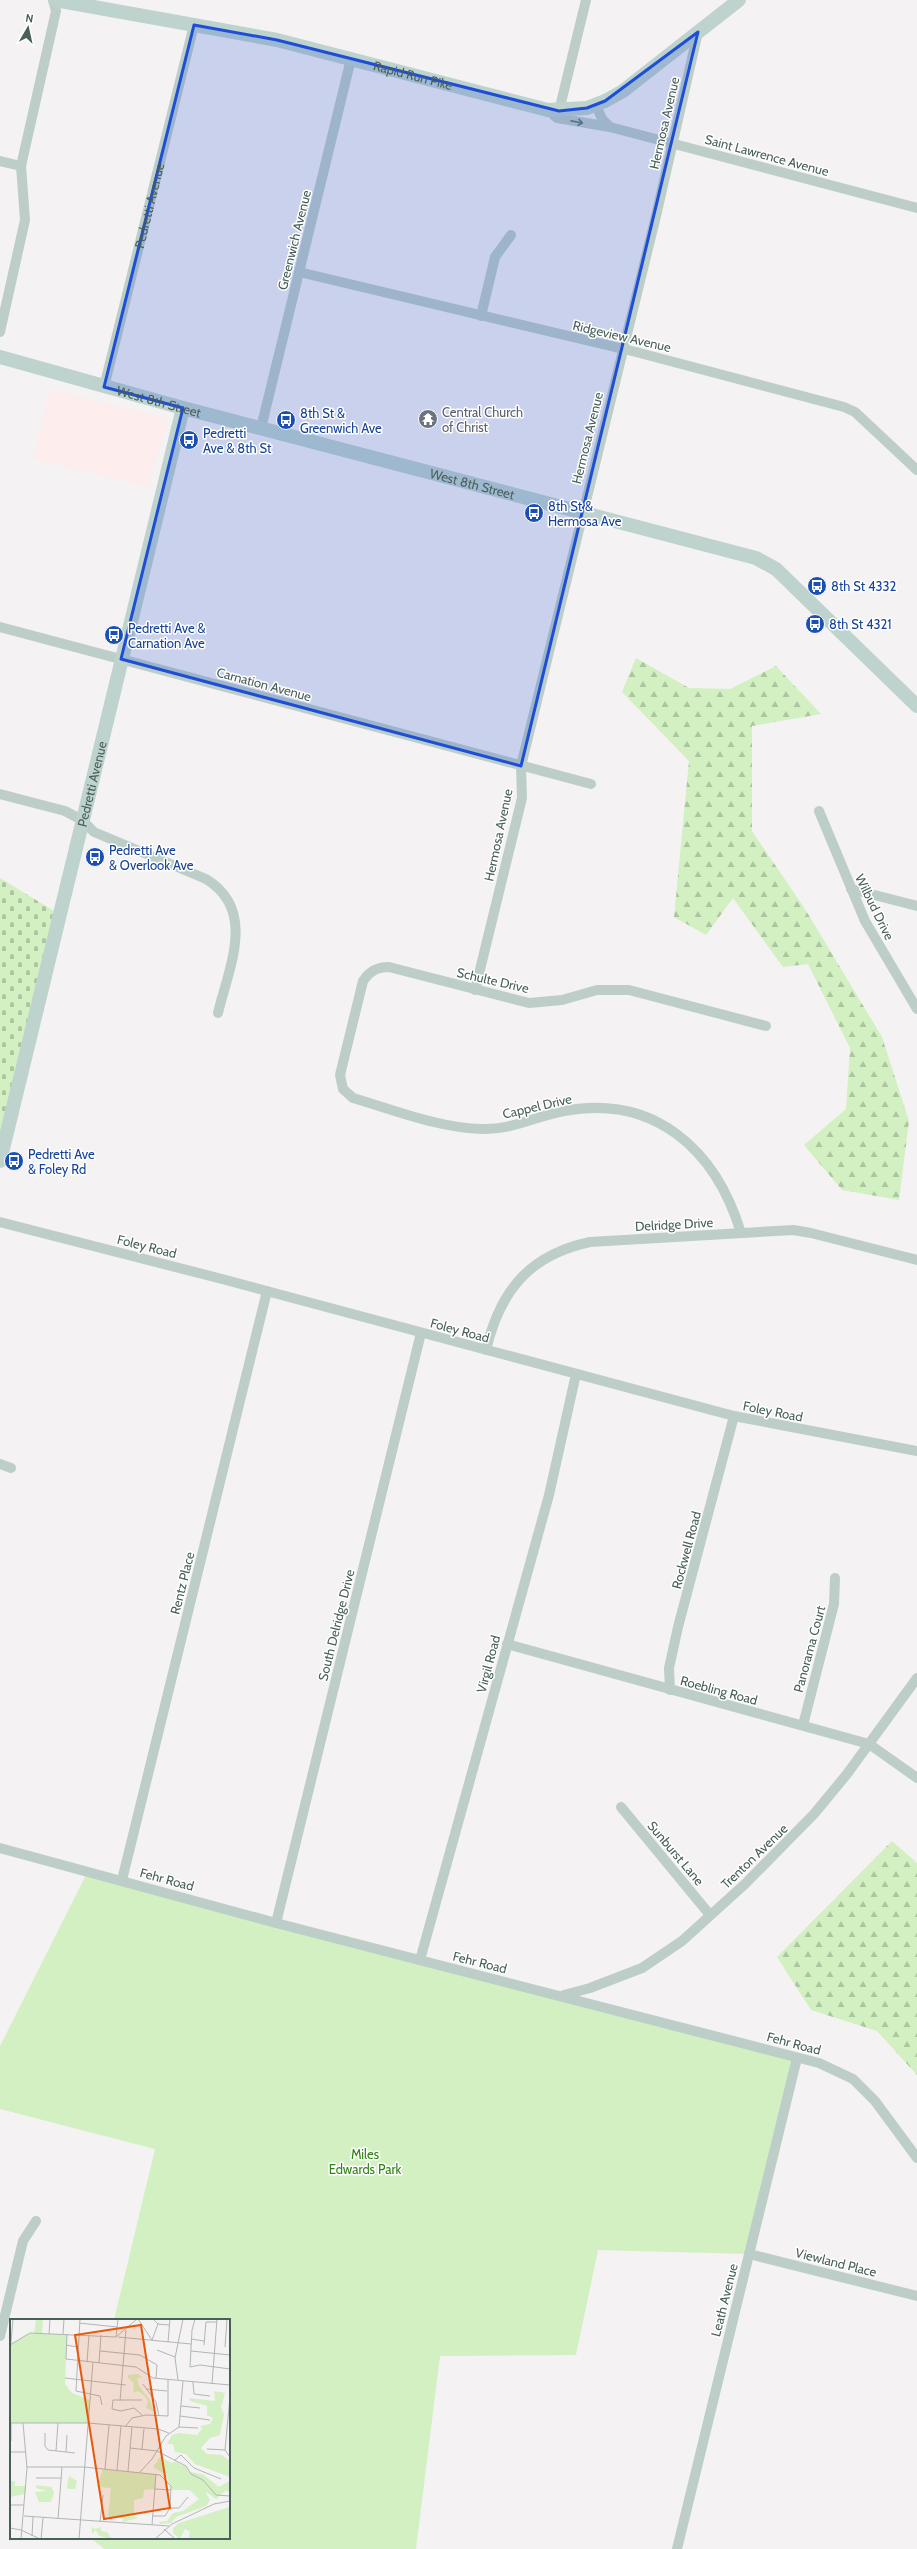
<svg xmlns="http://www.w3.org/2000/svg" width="917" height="2549" font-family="Cabin,sans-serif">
<defs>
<pattern id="forest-firs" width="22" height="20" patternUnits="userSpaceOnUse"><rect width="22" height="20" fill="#d2f0c1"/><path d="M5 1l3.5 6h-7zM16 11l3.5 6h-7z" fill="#acc6a0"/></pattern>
<pattern id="cemetery-stones" width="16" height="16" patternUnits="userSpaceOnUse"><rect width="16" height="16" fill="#d2f0c1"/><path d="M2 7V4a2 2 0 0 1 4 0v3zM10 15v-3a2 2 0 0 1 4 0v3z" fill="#acc6a0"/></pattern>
</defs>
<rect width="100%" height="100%" fill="#f4f2f3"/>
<path fill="#fdeded" d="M50 389 165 418 167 421 148 487 33 459Z"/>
<path fill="url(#forest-firs)" d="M636 658 689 688 730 689 776 666 821 714 752 726V831L805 909 882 1037 909 1121 899 1200 842 1190 804 1145 846 1109 850 1048 808 964 783 967 733 898 706 935 674 917 689 761 622 692Z
M892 1841 917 1863V2075L877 2031 811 2010 777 1957Z"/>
<path fill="url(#cemetery-stones)" d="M0 878 59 914 0 1161Z"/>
<path fill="#d2f0c1" d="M88 1871 797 2058 749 2254 598 2250 576 2355 440 2356 416 2549H104L91 2538H229V2320H114L155 2149 0 2109V2046Z"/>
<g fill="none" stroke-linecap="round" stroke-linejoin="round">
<g stroke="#bdcec9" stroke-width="10">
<path d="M596 105 602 119 610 127"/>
<path d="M548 110 557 118 610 127 917 208"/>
<path d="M559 111 586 0"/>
<path d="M0 161 21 166"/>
<path d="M299 272 636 352 844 407 855 412 917 470"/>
<path d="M481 316 495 257 511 235"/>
<path d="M0 332 25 220 21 166 56 11 53 0"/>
<path id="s1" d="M104 387 194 25"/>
<path d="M261 428 351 59"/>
<path d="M0 627 591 784"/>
<path d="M0 794 65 811 82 820 94 832 206 879C257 910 229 967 218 1013"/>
<path d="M819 811 865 921 917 1009"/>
<path d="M851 889 917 906"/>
<path d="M475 990 522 798 521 766 656 216 698 32"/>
<path d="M0 1222 222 1279 734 1416 917 1451"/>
<path d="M741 1233C716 1150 655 1094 564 1111 536 1116 512 1130 482 1129 439 1128 394 1110 353 1098L343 1089 340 1075 363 981C370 971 377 967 389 967L529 1003 562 1000 597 990H629L766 1026"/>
<path d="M486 1350C500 1291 529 1255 590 1242L793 1230 811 1233 917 1260"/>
<path d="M0 1464 11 1468"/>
<path d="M507 1644 869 1744 917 1778"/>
<path d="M670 1690 669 1668 678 1627 734 1416"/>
<path d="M803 1725 834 1604 835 1578"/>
<path d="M621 1807 710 1915"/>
<path d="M0 1848 276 1923 819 2063 853 2079 875 2101 917 2158"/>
<path d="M122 1880 267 1291"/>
<path d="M276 1923 421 1333"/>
<path d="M420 1960 549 1495 576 1374"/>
<path d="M564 1995 590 1988 642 1968 682 1941 745 1884 814 1814 847 1774 917 1678"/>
<path d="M749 2254 917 2296"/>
<path d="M0 2336 23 2241 36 2221"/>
<path d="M677 2549 797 2058"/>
</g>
<g stroke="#bed3ce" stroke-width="14">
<path id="s2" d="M55 0 277 40 548 110 587 108 605 101 623 91 739 0"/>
<path id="s3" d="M0 357 183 408 756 558 776 569 917 706"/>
<path id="s4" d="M0 1161 183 408"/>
</g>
</g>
<defs><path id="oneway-shaft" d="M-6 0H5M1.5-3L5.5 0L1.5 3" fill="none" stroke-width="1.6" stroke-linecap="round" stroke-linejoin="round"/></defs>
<use stroke="#667b75" href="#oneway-shaft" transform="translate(577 122) rotate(11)"/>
<path fill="#1d4ed8" fill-opacity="0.2" stroke="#1d4ed8" stroke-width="3" stroke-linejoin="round" d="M194 25 277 40 559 111 587 108 605 101 698 32 521 766 121 659 183 408 104 387Z"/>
<defs>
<symbol id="temple-disc" viewBox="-11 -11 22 22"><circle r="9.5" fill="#6b7280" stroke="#fff"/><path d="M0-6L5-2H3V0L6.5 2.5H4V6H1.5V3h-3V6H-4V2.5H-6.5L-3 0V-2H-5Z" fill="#fff"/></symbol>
<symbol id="bus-disc" viewBox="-11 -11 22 22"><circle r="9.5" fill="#1a4fb4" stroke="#fff"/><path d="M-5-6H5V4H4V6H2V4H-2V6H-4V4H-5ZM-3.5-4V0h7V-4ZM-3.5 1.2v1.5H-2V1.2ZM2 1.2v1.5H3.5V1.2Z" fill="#fff"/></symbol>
</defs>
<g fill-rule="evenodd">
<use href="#temple-disc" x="417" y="408" width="22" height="22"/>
<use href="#bus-disc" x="275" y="409" width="22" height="22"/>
<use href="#bus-disc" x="178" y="429" width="22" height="22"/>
<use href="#bus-disc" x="523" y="502" width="22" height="22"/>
<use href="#bus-disc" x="806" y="575" width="22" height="22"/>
<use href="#bus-disc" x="804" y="613" width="22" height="22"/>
<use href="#bus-disc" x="103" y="624" width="22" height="22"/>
<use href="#bus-disc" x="84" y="846" width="22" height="22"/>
<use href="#bus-disc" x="3" y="1150" width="22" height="22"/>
</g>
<g text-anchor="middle" stroke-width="3" stroke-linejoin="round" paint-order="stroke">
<g font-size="13" fill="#495f59" stroke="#fff">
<text dy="5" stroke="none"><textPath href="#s2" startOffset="366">Rapid Run Pike</textPath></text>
<text transform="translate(664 123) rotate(-77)" y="5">Hermosa Avenue</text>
<text transform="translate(767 155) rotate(15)" y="5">Saint Lawrence Avenue</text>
<text dy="5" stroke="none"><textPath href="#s1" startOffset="187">Pedretti Avenue</textPath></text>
<text transform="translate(294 240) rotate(-76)" y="5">Greenwich Avenue</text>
<text transform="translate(622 336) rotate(13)" y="5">Ridgeview Avenue</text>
<text dy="5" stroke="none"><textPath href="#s3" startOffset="165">West 8th Street</textPath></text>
<text transform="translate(587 438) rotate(-76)" y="5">Hermosa Avenue</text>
<text dy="5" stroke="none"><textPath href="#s3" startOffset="489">West 8th Street</textPath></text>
<text transform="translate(264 684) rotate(15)" y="5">Carnation Avenue</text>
<text dy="5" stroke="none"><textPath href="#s4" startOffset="388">Pedretti Avenue</textPath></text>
<text transform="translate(498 835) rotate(-78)" y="5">Hermosa Avenue</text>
<text transform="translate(875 907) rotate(64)" y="5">Wilbud Drive</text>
<text transform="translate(493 980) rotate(13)" y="5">Schulte Drive</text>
<text transform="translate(537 1106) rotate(-13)" y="5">Cappel Drive</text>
<text transform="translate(674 1224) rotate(-3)" y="5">Delridge Drive</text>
<text transform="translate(147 1246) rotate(14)" y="5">Foley Road</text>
<text transform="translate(460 1330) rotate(15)" y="5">Foley Road</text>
<text transform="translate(773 1411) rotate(11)" y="5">Foley Road</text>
<text transform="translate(686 1550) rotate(-75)" y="5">Rockwell Road</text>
<text transform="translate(182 1583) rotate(-76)" y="5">Rentz Place</text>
<text transform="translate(336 1625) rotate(-76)" y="5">South Delridge Drive</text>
<text transform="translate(809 1649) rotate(-75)" y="5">Panorama Court</text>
<text transform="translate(488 1664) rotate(-75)" y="5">Virgil Road</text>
<text transform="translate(719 1690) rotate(15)" y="5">Roebling Road</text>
<text transform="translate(676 1853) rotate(50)" y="5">Sunburst Lane</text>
<text transform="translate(754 1856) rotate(-44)" y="5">Trenton Avenue</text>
<text transform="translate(167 1879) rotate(15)" y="5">Fehr Road</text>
<text transform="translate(480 1962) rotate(14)" y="5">Fehr Road</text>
<text transform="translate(794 2043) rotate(15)" y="5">Fehr Road</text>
<text transform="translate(836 2262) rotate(14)" y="5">Viewland Place</text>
<text transform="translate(724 2300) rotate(-76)" y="5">Leath Avenue</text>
</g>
<g font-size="13" fill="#5b616d" stroke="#fff" text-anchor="start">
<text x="442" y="417">Central Church<tspan x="442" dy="15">of Christ</tspan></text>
</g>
<g font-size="13" fill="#164399" stroke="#fff" text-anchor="start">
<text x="300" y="418">8th St &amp;<tspan x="300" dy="15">Greenwich Ave</tspan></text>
<text x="203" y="438">Pedretti<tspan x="203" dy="15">Ave &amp; 8th St</tspan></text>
<text x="548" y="511">8th St &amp;<tspan x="548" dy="15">Hermosa Ave</tspan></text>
<text x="831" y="591">8th St 4332</text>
<text x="829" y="629">8th St 4321</text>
<text x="128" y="633">Pedretti Ave &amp;<tspan x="128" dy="15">Carnation Ave</tspan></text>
<text x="109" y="855">Pedretti Ave<tspan x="109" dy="15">&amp; Overlook Ave</tspan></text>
<text x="28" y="1159">Pedretti Ave<tspan x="28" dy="15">&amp; Foley Rd</tspan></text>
</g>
<g font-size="13" fill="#328317" stroke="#fff">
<text x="365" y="2159">Miles<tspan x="365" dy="15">Edwards Park</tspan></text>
</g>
</g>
<g transform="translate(10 2319)">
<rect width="220" height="220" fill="#f4f2f3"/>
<path d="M128 55 132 58 127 60 129 67 140 81 143 92 136 89 138 82 134 76 128 72 124 74 123 63 118 59V56ZM204 72 215 74 211 88 214 95 210 116 200 119 191 129 197 135 212 136 220 142V158L185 145 176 135 165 133 163 125H157L162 116 169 114 187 116 192 110 190 107 200 105 203 99 197 96V87L180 82 179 79 205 82ZM150 138 162 144 165 142 176 148 178 152 194 156 209 168 220 162V173L215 172 206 180 195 172 200 181 196 187 166 198 161 204 150 205 149 203 157 202 163 194 173 192 189 180 180 171H162L156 156 143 148ZM59 157 67 162 65 170H58L57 167ZM26 166 42 168 44 174 41 183H29L25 173 37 172 26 169ZM220 188V213H181L175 210 170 220 163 214V209L169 204ZM82 208 85 210 91 208V212L97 213 102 220 89 217 86 211 82 215Z" fill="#d2f0c1"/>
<path d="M17 15H57L55 65 62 74 80 81 78 104H0V26Z" fill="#d2f0c1"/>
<path d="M26 0H33L32 15H24ZM93 150 146 155 145 170 134 171 133 179 124 181V197L128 199 113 203V200L98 197 101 169 87 168ZM0 162H5V167H16L15 175 0 178ZM220 190V220H179L180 204 204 193Z" fill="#d2f0c1"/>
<path fill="none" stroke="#b0b7b5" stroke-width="1" d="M70 0 66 72 90 77 92 86M128 0 142 21M143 0 148 5 159 6M185 0 182 11 180 48 190 46 220 50M69 4 107 8M39 15 40 0M53 15 54 0M57 15 56 40 126 48 143 59 220 66M106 18 108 0M108 18 181 25M181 20 194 22M142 21 148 5M158 23 160 0M0 26 20 14 106 18 127 0M56 26 68 28M194 26 196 3H207M215 28 217 0M147 31 165 38M90 32 130 36 147 46M181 32 220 36M0 34 3 0M77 43 79 16M89 44 91 16M55 59 116 66M146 59 147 46M168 61 165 39 173 0M183 63 184 75 200 77M133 65 146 83 149 97M202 65 207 0M136 70 157 72M220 78 215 131 220 138M132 81H103L102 90 111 92 124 89 132 96M110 82 116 11M171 87 190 89M170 97 200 101M0 104H78L148 110 159 114M115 108 122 99 136 96 158 97V60M169 108 188 109M35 114V127L38 131 65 134M1 122V104M120 129 147 132 176 147 181 155 193 161 206 176 220 177M132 130 134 110M197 130 215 131M46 132 48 104M0 133H16M56 133 57 116M165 141 171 136 184 149 211 160M17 148H74L150 156 161 167 160 189 155 197H142M95 150 99 106M107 151 111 107M118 152 122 108M130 153 142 140 156 117 169 108 173 62M26 159H51M145 170 161 171M0 186H14M160 189H169L178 178M14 197 159 207M48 200 52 148M90 203 93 176M142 206 146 155M0 209 11 211 30 220M154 210 165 220M22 217 23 198M11 220 17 149 13 104M31 220 33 199M69 220 83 43M145 220 162 205 204 185 220 182"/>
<path fill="#e8590c" fill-opacity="0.15" stroke="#e8590c" stroke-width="2" d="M131 6 160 189 94 200 65 16Z"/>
<rect width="220" height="220" fill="none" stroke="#495f59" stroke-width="2"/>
</g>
<g transform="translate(28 28) rotate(9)" stroke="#ffffff" stroke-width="3" paint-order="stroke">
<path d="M0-3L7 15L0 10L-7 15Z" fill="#495f59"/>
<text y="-6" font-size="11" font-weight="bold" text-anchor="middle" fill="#495f59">N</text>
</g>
</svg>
